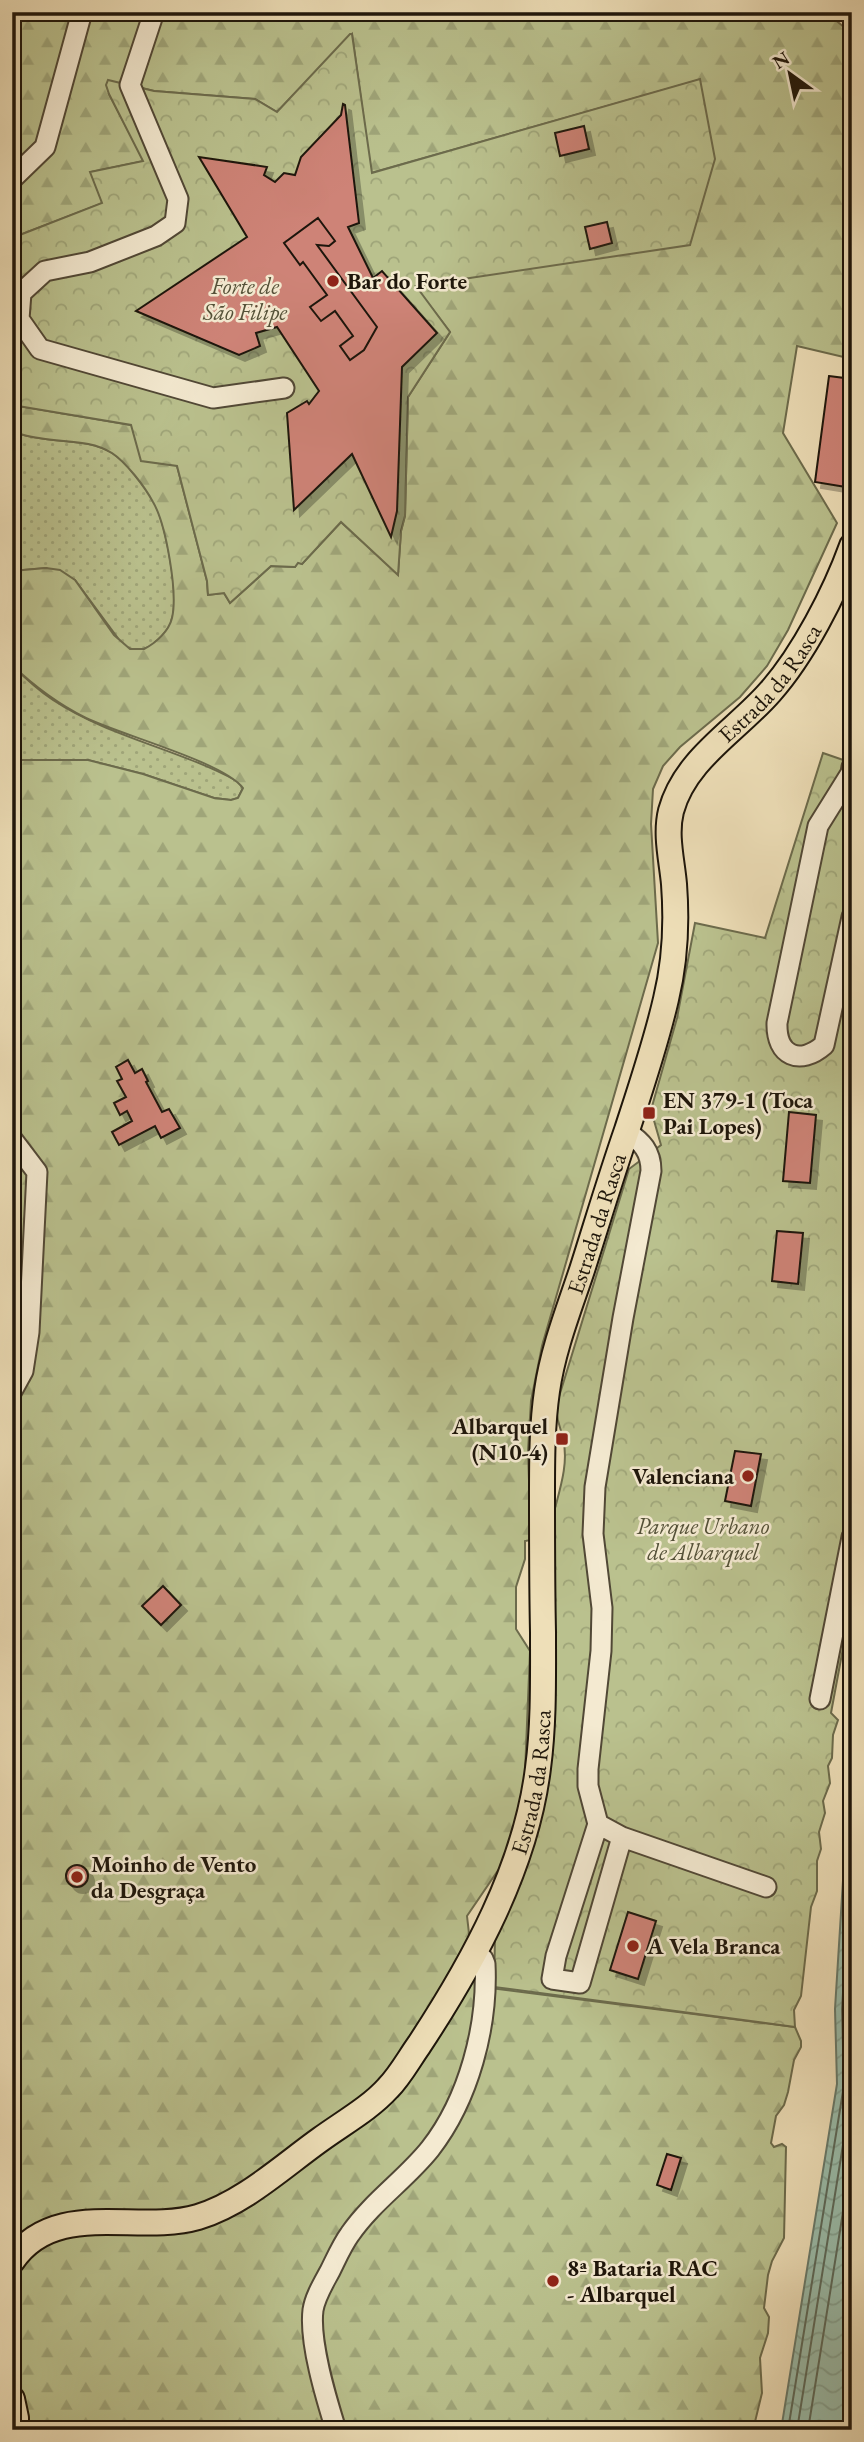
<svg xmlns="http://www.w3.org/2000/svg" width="864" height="2442" font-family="'EB Garamond',serif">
<defs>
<pattern id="grass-dots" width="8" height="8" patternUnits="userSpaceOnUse" patternTransform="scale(1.75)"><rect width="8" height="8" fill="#bac18e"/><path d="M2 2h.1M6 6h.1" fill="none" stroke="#9fa579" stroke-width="1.8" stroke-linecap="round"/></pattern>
<pattern id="forest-firs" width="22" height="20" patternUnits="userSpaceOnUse" patternTransform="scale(1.75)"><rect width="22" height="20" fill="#bac18e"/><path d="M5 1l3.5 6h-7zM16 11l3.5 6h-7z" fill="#9fa579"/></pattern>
<pattern id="park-crowns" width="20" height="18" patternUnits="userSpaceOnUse" patternTransform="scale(1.75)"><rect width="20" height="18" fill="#bac18e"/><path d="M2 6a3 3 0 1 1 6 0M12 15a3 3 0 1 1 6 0" fill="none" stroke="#9fa579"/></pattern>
<pattern id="water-waves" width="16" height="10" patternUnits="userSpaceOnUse" patternTransform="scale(1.75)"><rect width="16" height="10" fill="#9abdab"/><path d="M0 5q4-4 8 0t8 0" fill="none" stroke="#84a292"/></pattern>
<filter id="shadow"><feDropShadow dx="6" dy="6" stdDeviation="0" flood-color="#0004"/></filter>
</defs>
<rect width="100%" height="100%" fill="#eedfb8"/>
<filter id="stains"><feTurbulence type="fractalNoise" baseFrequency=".00286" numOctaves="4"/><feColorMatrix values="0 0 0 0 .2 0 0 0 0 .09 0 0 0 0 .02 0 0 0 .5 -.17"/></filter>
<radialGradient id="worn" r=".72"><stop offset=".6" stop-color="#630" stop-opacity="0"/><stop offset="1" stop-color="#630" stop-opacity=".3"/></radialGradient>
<path fill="url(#grass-dots)" stroke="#6c6b4c" stroke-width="2" d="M12 432C21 434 30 437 39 438 64 443 89 439 112 453 126 462 146 488 154 502 166 525 179 594 172 619 170 629 161 637 153 644 143 652 133 651 123 645L75 580 46 568 12 571Z
M12 665C25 678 38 690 53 700 109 737 178 749 237 781L243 788 238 798 231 800 214 798 143 774 88 760H12Z"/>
<path fill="url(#forest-firs)" stroke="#6c6b4c" stroke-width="2" d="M12 12H832V17L852 34V359L797 346 783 433 837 523 788 630 767 666 740 697 680 747 663 766 653 789 651 824 658 943 542 1346 531 1401 528 1451 531 1540 525 1541V1559L516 1587V1629L530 1651 524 1797 503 1863 467 1916 475 1986 795 2027 801 2041V2047L794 2060 788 2092 784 2105 776 2116 771 2143 774 2147 782 2144 786 2147 784 2238 772 2261 768 2275 764 2308 769 2317 768 2333 760 2358 762 2393 753 2430H12V760H88L143 774 214 798 231 800 238 798 243 788C223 762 121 735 86 718 58 704 35 687 12 665V571L46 568 60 570 75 580 114 635 130 649H144C156 643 169 631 172 618 178 593 166 524 153 502 145 487 126 462 112 453 89 439 64 443 39 438 30 437 21 434 12 432V405L131 425 177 466 207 581 208 595 224 593 230 603 271 566 295 567 298 562 302 564 341 522 398 574 401 531 405 515 408 397 450 332 415 286 642 250 699 80 371 173 352 34 277 112 255 99 154 91 130 85 109 94 144 161 91 172 103 203 12 238Z"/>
<path fill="url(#park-crowns)" stroke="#6c6b4c" stroke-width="2" d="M350 34H352L372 173 700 79 715 159 690 245 416 286 450 332 408 397 405 516 401 531 398 575 341 522 302 564 298 563 295 567 271 566 230 603 224 593 208 595 207 581 177 466 141 461 131 425 12 405V238L102 203 90 172 143 161 109 94 106 85 108 80 154 91 255 99 277 112Z
M823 753 852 763V1600L831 1713 838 1720 833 1735 832 1758 828 1766 830 1783 823 1801 825 1813 819 1832 821 1849 817 1861V1891L811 1907 801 1996 794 2010 795 2027 494 1987 495 1937 540 1824 553 1740 554 1512C560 1489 569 1462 563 1439 559 1420 555 1421 558 1400L629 1169 661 1145 651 1110 677 1018 695 923 765 938Z"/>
<path fill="url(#water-waves)" stroke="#687a6b" stroke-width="2" d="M852 1736V2430H781L837 2084 835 2009Z"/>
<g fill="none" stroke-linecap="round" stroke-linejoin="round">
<path stroke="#5c695a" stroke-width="2" d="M852 1989V2060
M788 2430 844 2085 842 2009 852 1848
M797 2430 852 2089
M808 2430 852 2156"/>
</g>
<path fill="#ce8377" stroke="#1d150a" stroke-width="2" filter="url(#shadow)" d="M343 104 345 105 359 223 348 227 373 278 382 271 437 333 402 367 397 511 391 537 352 454 294 510 287 413 307 401 309 404 319 391 277 327 256 333 260 346 239 355 136 311 247 237 199 157 267 167 264 175 275 182 284 173 295 175 301 157 341 115Z
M584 126 589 149 560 156 555 133Z
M318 218 335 241 329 246 317 245 377 327 364 350 350 360 340 346 353 336 335 311 321 321 310 307 327 295 303 262 300 265 284 243Z
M607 222 612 243 590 249 585 227Z
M829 376 852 379V488L815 482Z
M128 1060 135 1073 142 1069 148 1081 146 1082 162 1112 169 1109 180 1128 161 1138 155 1126 119 1145 112 1132 132 1121 127 1111 120 1115 114 1103 126 1097 117 1081 122 1079 116 1067Z
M789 1112 816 1115 810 1183 783 1181Z
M777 1231 803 1233 798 1284 772 1281Z
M735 1451 761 1454 751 1506 725 1501Z
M163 1586 181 1605 161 1625 142 1606Z
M66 1876a11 11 0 1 1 22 0a11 11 0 1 1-22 0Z
M628 1912 656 1921 638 1979 610 1970Z
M667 2154 681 2158 671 2190 657 2185Z"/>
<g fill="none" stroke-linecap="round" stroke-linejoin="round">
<defs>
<path id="minor" d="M154 12 130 85 178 199 175 223 156 236 90 262 45 271 21 293 19 319 40 349 213 398 284 388
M12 179 45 147 82 12
M852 767 851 773 818 826 777 1023C776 1056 800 1066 824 1045L852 917
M626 1131C642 1142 651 1151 651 1171L623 1318 595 1487 593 1534 602 1608 601 1651 588 1769V1786L598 1824 622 1837 766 1887
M12 1139 37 1172 29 1332 23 1371 12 1391
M820 1699 852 1537
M598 1824 556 1956 552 1979 580 1983 622 1837
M336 2430C326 2398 309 2342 313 2310 315 2297 323 2284 330 2271 336 2259 342 2245 350 2234 372 2202 406 2179 430 2149 469 2099 488 2026 485 1964L483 1959 473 1953"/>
<g id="major">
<path id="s1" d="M12 2261C55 2198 136 2235 198 2217 244 2203 283 2166 321 2139 343 2123 370 2108 388 2088 400 2076 409 2059 419 2045 473 1963 526 1867 538 1768 544 1723 543 1677 543 1632 542 1586 542 1541 542 1495 542 1460 542 1425 547 1391 553 1349 569 1309 582 1270 597 1223 611 1176 627 1130 641 1087 656 1043 666 999 675 962 677 923 674 884 672 861 665 835 671 811 685 759 736 731 770 692 803 655 835 593 852 546"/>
<path d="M12 2399 16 2418V2430"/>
</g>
</defs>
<use href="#minor" stroke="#514836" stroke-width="23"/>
<use href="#major" stroke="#1d150a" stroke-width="28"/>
<use href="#minor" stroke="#f4ead1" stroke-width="19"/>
<use href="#major" stroke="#eedfb8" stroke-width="24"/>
</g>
<g fill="#8f2418" stroke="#f4ead1" stroke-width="2.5">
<circle cx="333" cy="281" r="7"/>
<rect x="642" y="1106" width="14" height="14" rx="3.5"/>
<rect x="555" y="1432" width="14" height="14" rx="3.5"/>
<circle cx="748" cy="1476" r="7"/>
<circle cx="77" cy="1877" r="7"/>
<circle cx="633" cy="1946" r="7"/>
<circle cx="553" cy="2281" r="7"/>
</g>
<g text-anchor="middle" stroke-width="5" stroke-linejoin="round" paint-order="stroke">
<g font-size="23" font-weight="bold" fill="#1d150a" stroke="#f4ead1" text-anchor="start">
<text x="347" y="289">Bar do Forte</text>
<text x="663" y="1108">EN 379-1 (Toca<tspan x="663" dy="26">Pai Lopes)</tspan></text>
<text x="548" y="1434" text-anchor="end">Albarquel<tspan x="548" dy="26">(N10-4)</tspan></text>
<text x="734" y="1484" text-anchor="end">Valenciana</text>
<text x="91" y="1872">Moinho de Vento<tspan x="91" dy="26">da Desgraça</tspan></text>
<text x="647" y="1954">A Vela Branca</text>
<text x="567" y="2276">8ª Bataria RAC<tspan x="567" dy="26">- Albarquel</tspan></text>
</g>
<g font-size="23" font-style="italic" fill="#545138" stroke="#f4ead1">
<text x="245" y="294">Forte de<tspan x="245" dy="26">São Filipe</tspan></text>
<text x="703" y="1534">Parque Urbano<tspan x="703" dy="26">de Albarquel</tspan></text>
</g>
<g font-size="23" fill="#1d150a" stroke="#f4ead1">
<text dy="8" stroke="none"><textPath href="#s1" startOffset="1927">Estrada da Rasca</textPath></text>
<text dy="8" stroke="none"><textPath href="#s1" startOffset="1339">Estrada da Rasca</textPath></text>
<text dy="8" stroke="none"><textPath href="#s1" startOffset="772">Estrada da Rasca</textPath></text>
</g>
</g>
<rect width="864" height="2442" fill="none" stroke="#eedfb8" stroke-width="42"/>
<rect x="14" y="14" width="836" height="2414" fill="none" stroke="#1d150a" stroke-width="3.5"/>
<rect x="21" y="21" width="822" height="2400" fill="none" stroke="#1d150a" stroke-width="2"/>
<g transform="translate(790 74) rotate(327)" stroke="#f4ead1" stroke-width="5" paint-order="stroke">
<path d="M0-5L12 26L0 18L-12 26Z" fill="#1d150a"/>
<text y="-10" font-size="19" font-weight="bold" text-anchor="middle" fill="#1d150a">N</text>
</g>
<rect width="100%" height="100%" filter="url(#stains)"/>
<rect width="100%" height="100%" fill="url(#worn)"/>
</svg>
